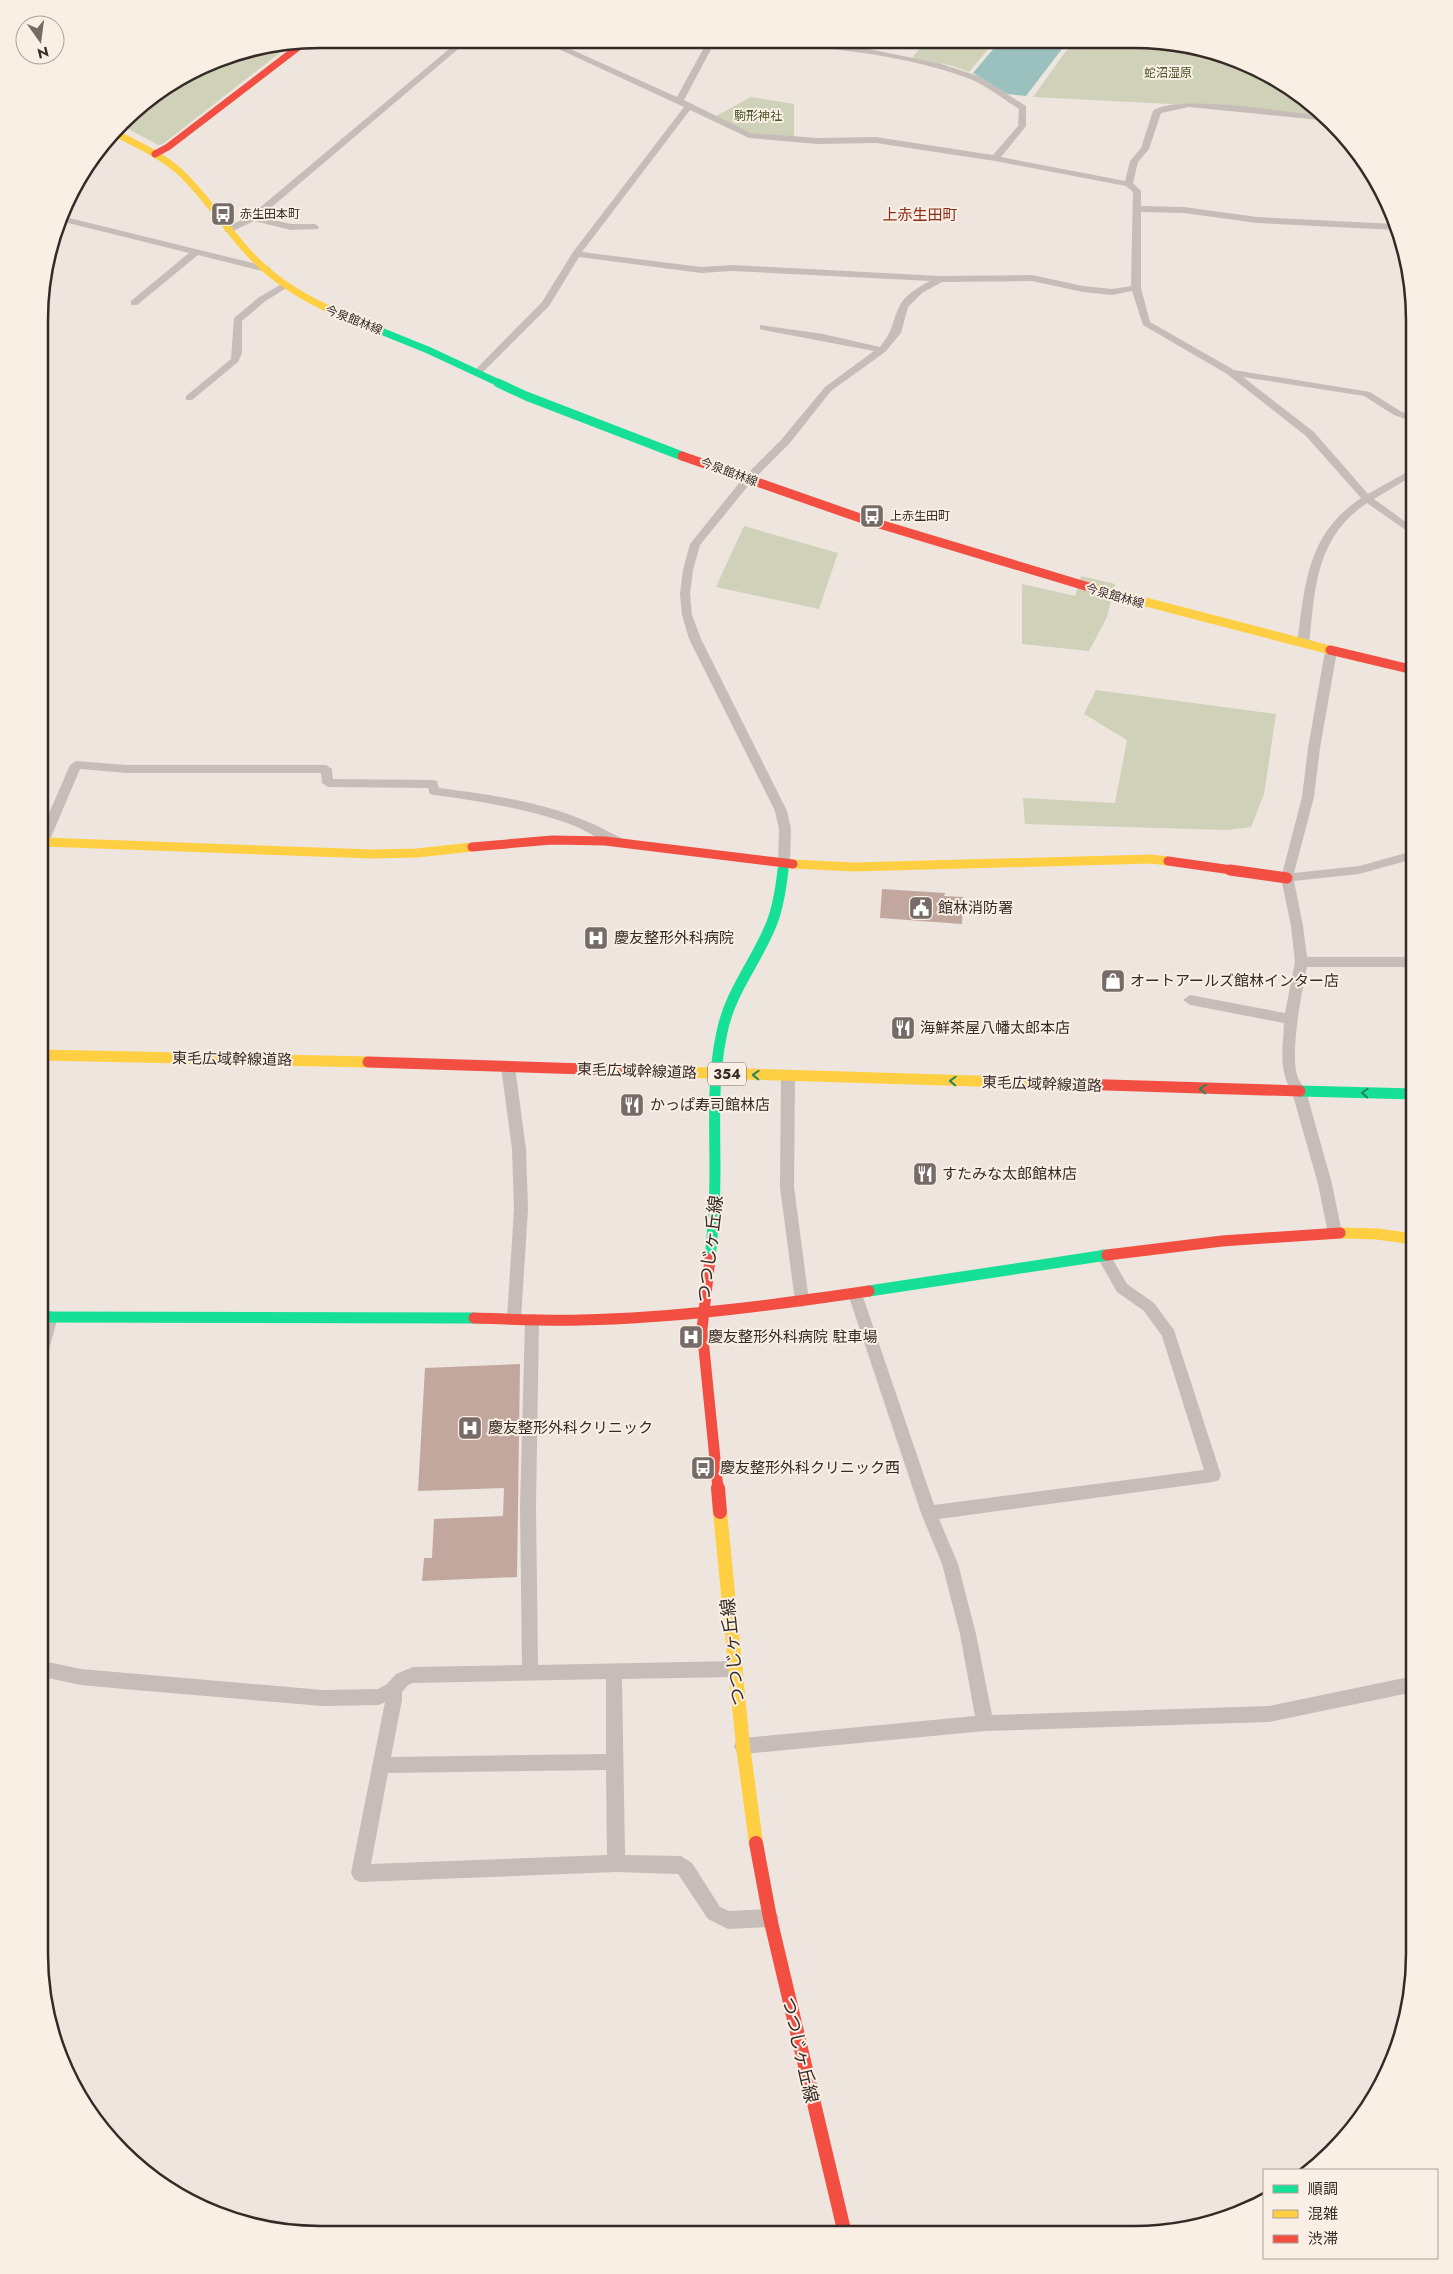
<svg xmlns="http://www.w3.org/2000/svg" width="1453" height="2274" font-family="Jost,'Noto Sans JP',sans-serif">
<rect width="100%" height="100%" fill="#ede5de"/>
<path fill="#cfd2b8" d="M927 40 995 41 969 72 953 66 912 58Z
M1076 41H1171L1241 60 1305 97 1327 119 1189 105 1033 97 1066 51Z
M291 44 163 144 158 145 121 125 134 109 212 60Z
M751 97 794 104V139L751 133 716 116Z
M744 526 838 553 819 609 716 587Z
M1081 576 1115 584 1107 617 1089 651 1022 644V584L1075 596Z
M1096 690 1276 714 1264 794 1251 827 1227 830 1025 824 1023 798 1115 803 1127 740 1084 714Z"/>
<path fill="#9ac1be" d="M1000 41H1068L1026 96 1007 94 973 73Z"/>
<path fill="#c2a79f" d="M882 889 945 893 944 896 963 897 962 924 880 918Z
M520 1364 517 1577 422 1581 424 1558H432L434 1519 503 1516 504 1488 418 1491 425 1368Z"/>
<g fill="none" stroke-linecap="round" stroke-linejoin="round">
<path fill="#c6bdb8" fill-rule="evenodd" d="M461 39H470L260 217 291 224H315L319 227 318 229 291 230 254 221 231 232H225V228L251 215Z
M537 39H548L677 97 708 40H716L684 100 751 133 818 138 876 137 993 155 1018 126 1019 109C1003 99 987 86 970 79 904 54 833 49 764 42L760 40H790L858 47 938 63 978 76 1026 106V126L1001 157 1125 181 1130 161 1141 148 1153 111C1175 93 1292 113 1324 116L1329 121 1189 107 1161 113 1149 149 1138 162 1133 183 1141 191V206L1184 207 1257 217 1395 224 1396 230 1257 223 1184 213 1141 212V288L1150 322 1234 370 1370 392 1400 411 1414 416V422L1394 415 1364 396 1243 377 1314 432 1368 494 1414 468V475L1374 499 1414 528V536L1367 503C1315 538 1315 589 1309 645L1307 647H1299L1297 645C1305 585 1306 535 1361 498L1306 436 1227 374 1143 325 1132 291 1112 295 1083 292 1032 281 942 282 922 293 908 307 901 333 885 352 831 391 789 444 752 481 700 545 693 570 690 594 692 615 701 639 787 811 791 829 790 863 784 867 780 866 778 863 779 829 775 811 689 639 682 615 680 594 683 570 690 544 744 477 781 440 825 387 874 351 763 330 760 329V325L823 334 880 347C894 329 891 325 899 307 904 295 919 287 930 281L732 271 701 273 579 257 549 306 480 375H474V371L542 302 573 252 684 107ZM690 110 749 138 818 144 876 143 995 161 1126 186 1133 192 1131 286 1112 289 1083 286 1032 275 940 276 732 265 701 267 582 252Z
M61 216 269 267 271 269 266 272 198 255 137 305H131V301L189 253 60 221Z
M285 282 290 285 288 287 264 302 242 321V353L238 362 192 400H186V396L231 359 234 318 258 298Z
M1331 648 1337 651 1320 748 1314 797 1294 873 1359 866 1406 853H1414V861H1406L1359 874 1294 881 1303 926 1307 957H1414V967H1307C1302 991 1289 1055 1298 1078 1300 1082 1303 1087 1306 1091L1332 1184 1342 1233 1340 1237 1335 1239 1330 1237 1328 1233 1318 1184 1292 1092C1278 1068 1283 1049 1284 1023L1190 1005 1183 1000 1190 995 1285 1013 1295 962 1291 926 1281 878 1302 797 1308 748 1325 651Z
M76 761 127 765H326L332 769 333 779 433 780 437 781 439 788C496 795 556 804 607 831 613 834 622 837 626 843L620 847C602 842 585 829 567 823 524 808 479 801 434 795L430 794 428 788 328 787 322 783 321 773H127L80 769 49 842 47 845 40 846V834L70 765Z
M508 1062 513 1063 515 1067 526 1149 528 1209 521 1319 519 1323 514 1325 509 1323 507 1319 514 1209 512 1149 501 1067 503 1063Z
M788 1071 793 1072 795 1076 794 1187 809 1301 807 1305 802 1307 797 1305 795 1301 780 1187 781 1076 783 1072Z
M1103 1249 1108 1251 1127 1284 1154 1303 1174 1330 1221 1475 1219 1480 1213 1482 939 1519 958 1564 976 1634 992 1715 1269 1706 1414 1676V1692L1269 1722 985 1731 743 1754 737 1752 734 1746 737 1740 743 1738 975 1716 960 1634 942 1564 921 1513 848 1294 850 1290 855 1288 860 1290 862 1294 934 1505 1204 1470 1162 1336 1144 1311 1117 1292 1096 1255 1098 1251Z
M51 1311 56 1313 58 1317 47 1356 45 1360 40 1362V1331L46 1313Z
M532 1314 537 1316 539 1320 536 1507 538 1665 735 1661 741 1664 743 1669 741 1674 735 1677 622 1679 625 1855 681 1856 692 1863 720 1907 729 1911 770 1909 776 1912 779 1918 776 1924 770 1927 728 1929 708 1919 678 1874 616 1872 360 1882 354 1879 351 1873 385 1702 379 1705 323 1706 135 1690 81 1685 39 1676V1660L81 1669 323 1690 378 1689 387 1684 396 1674 413 1667 522 1665 520 1507 525 1320 527 1316ZM606 1679V1754L391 1757 402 1700V1692L408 1685 413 1683ZM606 1770 607 1855 371 1864 388 1773Z"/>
<path stroke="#16e098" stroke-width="7" d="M361 323 428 350 501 384"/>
<path stroke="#16e098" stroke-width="9" d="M498 383 526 396 682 456
M783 871 784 863"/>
<path stroke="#16e098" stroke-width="11" d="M1300 1091 1414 1094
M710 1259C713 1230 715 1201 715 1172 715 1126 712 1077 722 1032 730 992 756 962 771 925 778 908 781 888 783 870
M869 1291 1107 1255
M40 1317 474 1318"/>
<path stroke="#ffcf43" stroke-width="7" d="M115 133C138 145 161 155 180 172 213 203 235 245 271 274 298 296 329 310 361 323"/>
<path stroke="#ffcf43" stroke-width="9" d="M1092 588 1330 650
M43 842 372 854 417 853 472 847
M793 864 854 867 1151 859 1168 861"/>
<path stroke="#ffcf43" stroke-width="11" d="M40 1055 368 1062
M678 1072 1044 1083
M1340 1233 1377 1234 1414 1239"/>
<path stroke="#ffcf43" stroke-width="14" d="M720 1512 743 1746 756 1843"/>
<path stroke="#f24e42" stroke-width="7" d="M155 154 168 147 305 42"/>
<path stroke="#f24e42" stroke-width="9" d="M682 456 863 519 1092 588
M1330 650 1414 670
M472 847 552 840 605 841 793 864
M1168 861 1239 871"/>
<path stroke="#f24e42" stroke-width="11" d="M1230 870 1287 878
M368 1062 678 1072
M1044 1083 1300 1091
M1107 1255 1222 1241 1340 1233
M710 1259 702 1329 718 1489
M474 1318C509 1319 545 1321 581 1320 677 1318 774 1305 869 1291"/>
<path stroke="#f24e42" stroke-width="14" d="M718 1488 720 1512
M756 1843 770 1918 845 2234"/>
</g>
<defs><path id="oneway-chevron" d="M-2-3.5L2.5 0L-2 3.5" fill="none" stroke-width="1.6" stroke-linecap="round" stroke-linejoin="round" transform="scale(1.25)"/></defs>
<g stroke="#26855f">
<use href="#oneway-chevron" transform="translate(756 1075) rotate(-178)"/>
<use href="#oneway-chevron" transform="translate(953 1081) rotate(-178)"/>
<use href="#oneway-chevron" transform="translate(1203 1089) rotate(-178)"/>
<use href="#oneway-chevron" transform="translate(1365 1093) rotate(-178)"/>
</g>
<defs>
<symbol id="bus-square" viewBox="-11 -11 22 22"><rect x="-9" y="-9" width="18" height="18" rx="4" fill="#766b66" stroke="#faefe5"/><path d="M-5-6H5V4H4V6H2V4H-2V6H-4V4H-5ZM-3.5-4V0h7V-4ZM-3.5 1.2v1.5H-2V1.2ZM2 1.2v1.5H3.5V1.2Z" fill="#fff"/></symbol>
<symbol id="civic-square" viewBox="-11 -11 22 22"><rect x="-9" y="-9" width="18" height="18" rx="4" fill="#766b66" stroke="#faefe5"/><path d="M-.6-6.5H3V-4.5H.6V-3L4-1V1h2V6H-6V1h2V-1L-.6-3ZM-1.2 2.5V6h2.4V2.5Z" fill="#fff"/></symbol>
<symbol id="hospital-square" viewBox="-11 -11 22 22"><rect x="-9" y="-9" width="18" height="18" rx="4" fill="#766b66" stroke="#faefe5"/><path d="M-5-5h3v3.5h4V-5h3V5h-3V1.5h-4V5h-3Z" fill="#fff"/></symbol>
<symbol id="shop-square" viewBox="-11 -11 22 22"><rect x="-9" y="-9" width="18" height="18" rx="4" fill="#766b66" stroke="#faefe5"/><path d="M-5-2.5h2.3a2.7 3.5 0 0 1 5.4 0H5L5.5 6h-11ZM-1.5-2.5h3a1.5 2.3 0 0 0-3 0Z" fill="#fff"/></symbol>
<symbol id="restaurant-square" viewBox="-11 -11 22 22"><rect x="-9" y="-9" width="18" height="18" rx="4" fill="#766b66" stroke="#faefe5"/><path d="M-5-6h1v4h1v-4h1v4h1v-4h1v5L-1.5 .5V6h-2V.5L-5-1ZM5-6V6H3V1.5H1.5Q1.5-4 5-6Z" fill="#fff"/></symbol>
</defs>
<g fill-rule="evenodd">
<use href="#bus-square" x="209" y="200" width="28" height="28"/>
<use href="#bus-square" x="858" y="502" width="28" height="28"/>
<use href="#civic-square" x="907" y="894" width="28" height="28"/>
<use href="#hospital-square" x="582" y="924" width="28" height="28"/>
<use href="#shop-square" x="1099" y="967" width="28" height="28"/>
<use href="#restaurant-square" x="889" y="1014" width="28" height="28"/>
<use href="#restaurant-square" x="618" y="1091" width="28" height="28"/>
<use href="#restaurant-square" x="911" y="1160" width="28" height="28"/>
<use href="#hospital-square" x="677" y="1323" width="28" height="28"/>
<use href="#hospital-square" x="456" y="1414" width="28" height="28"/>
<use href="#bus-square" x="689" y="1454" width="28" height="28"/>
</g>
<g text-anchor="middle" stroke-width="4" stroke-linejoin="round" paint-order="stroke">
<g font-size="12" fill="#495628" stroke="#faefe5">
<text x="1168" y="77">蛇沼湿原</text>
<text x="758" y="120">駒形神社</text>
</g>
<g font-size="12" fill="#362a26" stroke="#faefe5" text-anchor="start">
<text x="240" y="218">赤生田本町</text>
<text x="890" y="520">上赤生田町</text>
</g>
<g font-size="12" fill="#362a26" stroke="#faefe5">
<text transform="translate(354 320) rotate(21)" y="4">今泉館林線</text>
<text transform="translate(729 472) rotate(20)" y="4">今泉館林線</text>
<text transform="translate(1115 596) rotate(16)" y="4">今泉館林線</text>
</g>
<rect fill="#faefe5" stroke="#71655f" stroke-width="1" x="708" y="1062.5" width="38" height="23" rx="4"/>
<g font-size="14" font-weight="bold" fill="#362a26">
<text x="727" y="1079">354</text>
</g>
<g font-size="15" fill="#8b2d19" stroke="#faefe5">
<text x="920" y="220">上赤生田町</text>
</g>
<g font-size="15" fill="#362a26" stroke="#faefe5" text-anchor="start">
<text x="938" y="913">館林消防署</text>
<text x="614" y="943">慶友整形外科病院</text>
<text x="1130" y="986">オートアールズ館林インター店</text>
<text x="920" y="1033">海鮮茶屋八幡太郎本店</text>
<text x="650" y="1110">かっぱ寿司館林店</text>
<text x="942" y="1179">すたみな太郎館林店</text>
<text x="708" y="1342">慶友整形外科病院 駐車場</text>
<text x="488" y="1433">慶友整形外科クリニック</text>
<text x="720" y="1473">慶友整形外科クリニック西</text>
</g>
<g font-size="15" fill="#362a26" stroke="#faefe5">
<text transform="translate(232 1059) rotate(1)" y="5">東毛広域幹線道路</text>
<text transform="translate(637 1071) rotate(2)" y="5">東毛広域幹線道路</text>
<text transform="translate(1042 1084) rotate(2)" y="5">東毛広域幹線道路</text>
</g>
<g font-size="18" fill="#362a26" stroke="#faefe5">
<text transform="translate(710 1249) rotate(-83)" y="6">つつじヶ丘線</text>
<text transform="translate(733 1652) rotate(-96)" y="6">つつじヶ丘線</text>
<text transform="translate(800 2050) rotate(77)" y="6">つつじヶ丘線</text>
</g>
</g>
<path d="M0 0H1453V2274H0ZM320 48H1134A272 272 0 0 1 1406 320V1954A272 272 0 0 1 1134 2226H320A272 272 0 0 1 48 1954V320A272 272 0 0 1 320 48Z" fill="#faefe5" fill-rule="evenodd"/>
<path fill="none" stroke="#362a26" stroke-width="2.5" d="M320 48H1134A272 272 0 0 1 1406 320V1954A272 272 0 0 1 1134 2226H320A272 272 0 0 1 48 1954V320A272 272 0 0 1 320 48Z"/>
<rect x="1263" y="2169" width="175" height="90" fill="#faefe5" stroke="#aca099"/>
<rect x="1273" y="2185" width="25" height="8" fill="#16e098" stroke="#aca099"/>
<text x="1308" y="2194" font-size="15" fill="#362a26">順調</text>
<rect x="1273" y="2210" width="25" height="8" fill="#ffcf43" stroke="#aca099"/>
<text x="1308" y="2219" font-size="15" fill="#362a26">混雑</text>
<rect x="1273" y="2235" width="25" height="8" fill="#f24e42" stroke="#aca099"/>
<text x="1308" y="2244" font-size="15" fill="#362a26">渋滞</text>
<g transform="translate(40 40) rotate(166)"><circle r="24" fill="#faefe5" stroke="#aca099"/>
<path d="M0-4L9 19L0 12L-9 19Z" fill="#766b66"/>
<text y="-8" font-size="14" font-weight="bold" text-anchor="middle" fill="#362a26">N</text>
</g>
</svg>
